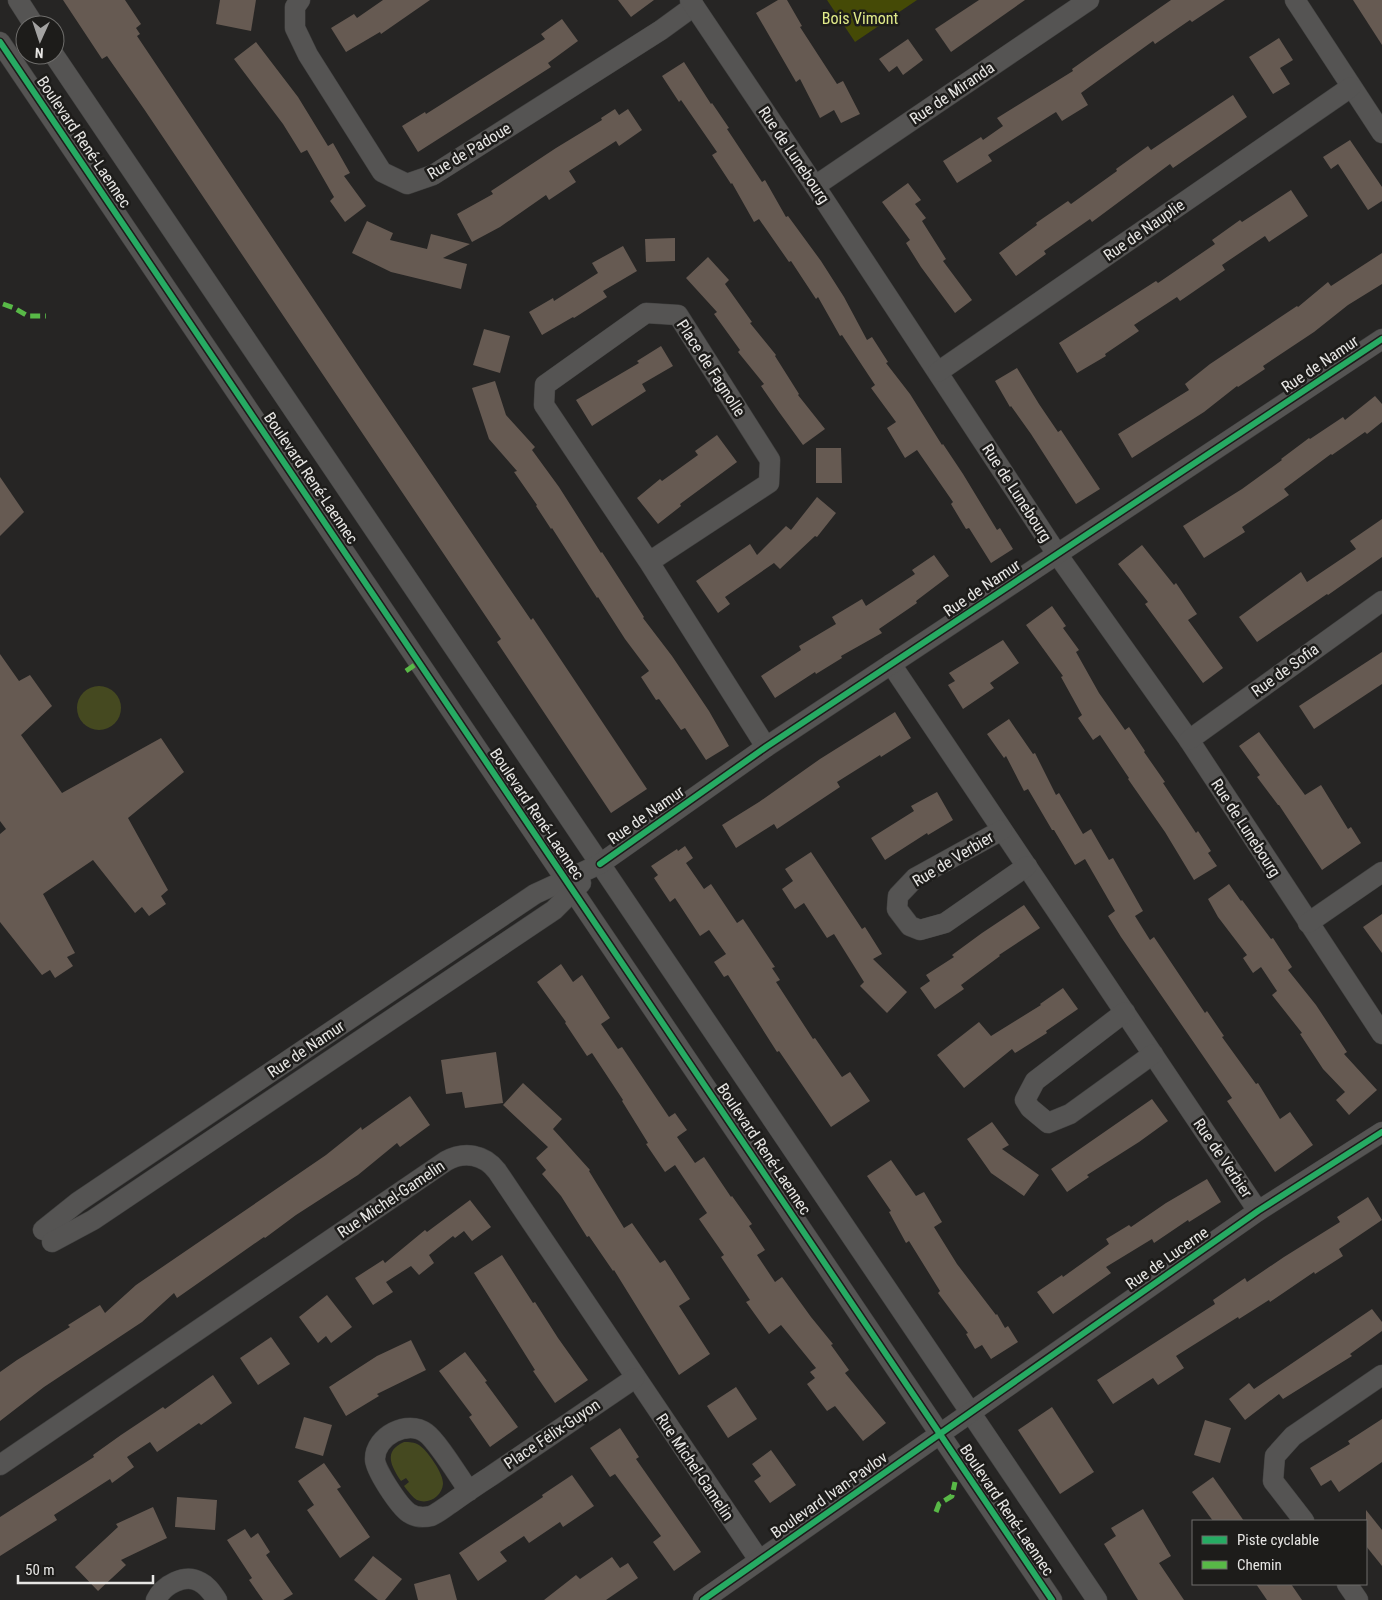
<svg xmlns="http://www.w3.org/2000/svg" width="1382" height="1600" font-family="'Roboto Condensed',sans-serif">
	<rect width="100%" height="100%" fill="#262524"/>
	<g fill="#454920">
		<circle cx="99" cy="708" r="22"/>
		<path d="M404 1442C410 1442 414 1442 419 1445 427 1450 444 1474 443 1484 442 1496 429 1505 417 1500 412 1497 408 1491 404 1486L409 1482 406 1478 401 1481C391 1466 383 1451 404 1442Z"/>
	</g>
	<polygon fill="#454a06" points="827,0 917,0 855,42"/>
	<g fill="#665a52">
		<polygon points="63,0 125,0 141,24 136,28 140,34 137,36 367,379 531,620 533,618 647,789 611,813 497,642 501,639 144,109 107,56 102,59"/>
		<polygon points="220,0 256,0 251,31 216,24"/>
		<polygon points="383,0 430,0 381,34 380,32 346,52 331,28 354,14 357,18"/>
		<polygon points="618,0 654,0 631,17"/>
		<polygon points="778,0 787,0 802,26 800,27 837,84 843,81 860,114 841,123 834,110 820,118 800,79 796,82 756,13"/>
		<polygon points="979,0 1025,0 951,52 935,29"/>
		<polygon points="1171,0 1225,0 1192,22 1190,20 1155,44 1153,41 1081,93 1088,105 1062,121 1056,112 988,155 992,161 957,183 943,161 981,137 983,140 1003,126 997,118 1073,71 1072,69 1096,52"/>
		<polygon points="1353,0 1382,0 1382,45"/>
		<polygon points="562,19 578,41 548,63 551,67 418,152 402,126 425,112 426,114 545,39 541,34"/>
		<polygon points="1279,38 1293,60 1280,68 1290,84 1273,94 1249,57"/>
		<polygon points="908,39 923,60 903,75 897,66 889,72 879,59"/>
		<polygon points="256,42 298,97 328,146 333,143 350,173 344,176 366,206 345,222 330,201 334,197 307,150 301,153 283,124 234,59"/>
		<polygon points="684,62 711,104 712,103 729,128 727,129 762,182 765,180 786,217 788,216 821,261 844,297 867,340 872,337 888,362 886,363 910,394 942,445 943,444 963,474 997,530 1000,528 1013,549 991,563 969,528 966,529 951,504 953,502 917,450 905,458 887,428 896,422 871,388 875,385 842,335 840,336 818,297 816,299 791,261 789,262 759,219 754,222 732,183 731,184 712,155 717,152 681,100 679,102 662,76"/>
		<polygon points="1233,95 1247,117 1173,168 1170,164 1092,222 1090,219 1044,251 1046,254 1016,276 999,253 1037,225 1036,223 1068,201 1071,204 1117,171 1116,169 1148,146 1151,150"/>
		<polygon points="615,109 619,115 628,109 642,130 619,146 616,141 569,171 576,182 549,200 546,195 500,227 472,242 457,214 493,194 491,191 556,148 602,120 601,118"/>
		<polygon points="1350,140 1382,187 1382,201 1368,210 1338,164 1331,169 1323,157"/>
		<polygon points="908,183 921,200 915,204 926,218 922,221 946,259 943,261 972,300 955,313 921,267 906,243 910,240 882,202"/>
		<polygon points="1291,190 1308,216 1269,242 1265,236 1222,265 1225,270 1180,301 1177,297 1134,325 1139,331 1105,354 1106,356 1077,373 1059,343 1156,281 1158,283 1215,244 1212,240 1240,220 1242,222"/>
		<polygon points="367,221 393,233 390,240 427,249 431,234 470,244 443,258 467,264 461,289 391,272 352,253"/>
		<polygon points="675,238 675,261 646,262 645,239"/>
		<polygon points="623,246 637,271 603,291 607,297 574,318 573,317 542,335 529,312 553,298 554,301 598,273 592,263"/>
		<polygon points="1382,253 1382,284 1348,305 1314,332 1263,366 1265,369 1238,387 1237,386 1204,412 1132,458 1118,434 1189,390 1185,384 1210,364 1297,306 1298,307 1328,282 1331,286"/>
		<polygon points="708,257 729,280 725,284 752,322 750,323 776,355 775,356 799,394 798,395 825,429 803,445 779,412 761,386 764,384 738,352 740,350 714,314 717,312 686,278"/>
		<polygon points="484,329 510,336 500,373 473,365"/>
		<polygon points="661,346 673,366 642,384 646,391 592,426 576,400 639,363 637,361"/>
		<polygon points="1017,368 1039,404 1058,432 1061,430 1100,489 1076,504 1031,434 1011,406 1010,407 995,381"/>
		<polygon points="495,381 506,415 535,447 532,450 559,487 601,553 602,552 644,617 643,618 672,656 709,711 729,746 706,760 685,728 681,730 659,699 656,700 641,677 649,671 625,639 598,597 597,598 552,528 551,529 536,506 537,505 514,472 517,471 489,439 472,388"/>
		<polygon points="1375,396 1382,404 1382,422 1367,434 1365,432 1332,455 1331,454 1284,489 1289,495 1242,527 1245,532 1204,558 1183,526 1242,489 1282,460 1281,459 1309,438 1310,439 1343,417 1345,420"/>
		<polygon points="717,435 737,462 680,504 681,506 658,524 637,498 660,479 662,481 698,455 695,451"/>
		<polygon points="816,448 841,448 842,483 816,483"/>
		<polygon points="0,477 24,512 0,536"/>
		<polygon points="817,497 836,513 817,537 815,536 780,569 774,563 725,597 730,604 718,613 696,581 750,544 757,555 786,526 791,530"/>
		<polygon points="1382,519 1382,557 1328,595 1327,594 1257,642 1239,617 1301,572 1307,582 1356,549 1350,541"/>
		<polygon points="1142,545 1174,585 1176,583 1197,614 1188,620 1223,668 1203,683 1145,604 1148,602 1118,564"/>
		<polygon points="934,555 949,576 916,601 917,603 879,629 882,633 841,656 842,658 816,674 815,672 775,698 761,676 801,650 799,646 836,624 832,617 862,599 866,606 915,574 912,570"/>
		<polygon points="1052,606 1066,626 1063,628 1079,650 1076,652 1099,693 1125,730 1129,727 1145,751 1144,752 1165,782 1163,783 1196,833 1198,831 1211,851 1208,853 1217,866 1194,880 1165,832 1128,779 1129,778 1100,735 1093,740 1078,718 1082,715 1061,677 1063,676 1026,625"/>
		<polygon points="1003,640 1019,663 990,683 994,688 963,709 948,685 955,681 949,673"/>
		<polygon points="1382,652 1382,684 1314,729 1299,706"/>
		<polygon points="0,654 19,681 30,675 52,706 21,735 62,793 161,738 184,772 128,818 168,890 161,896 166,904 149,916 142,907 135,913 93,860 43,894 75,953 67,957 73,966 55,978 50,970 42,975 0,922 0,834 6,829 0,821"/>
		<polygon points="895,712 911,738 881,757 880,755 837,782 840,787 777,829 774,824 736,848 722,825 759,802 820,759"/>
		<polygon points="1009,719 1033,754 1035,753 1056,795 1059,793 1083,834 1091,829 1109,860 1113,858 1143,911 1135,916 1150,940 1154,937 1205,1013 1207,1011 1224,1036 1222,1037 1256,1084 1258,1083 1280,1119 1290,1112 1313,1145 1275,1172 1227,1101 1232,1098 1121,937 1108,916 1115,911 1085,859 1075,865 1054,830 1052,830 1028,789 1024,791 1006,756 1004,758 987,734"/>
		<polygon points="1259,732 1305,795 1321,785 1348,829 1351,827 1361,843 1322,870 1279,805 1278,805 1257,777 1260,775 1239,746"/>
		<polygon points="937,792 953,820 928,835 927,833 885,860 871,838 914,811 911,806"/>
		<polygon points="685,846 693,858 686,863 704,889 711,884 737,923 743,919 775,967 772,968 780,980 776,982 813,1039 815,1038 842,1077 850,1072 870,1101 831,1127 779,1051 777,1052 728,975 724,977 714,962 726,954 709,930 700,936 675,898 670,902 654,878 658,875 651,866 677,849 678,851"/>
		<polygon points="811,852 862,929 865,927 882,954 873,959 907,992 887,1013 860,986 864,982 834,934 827,938 804,903 795,909 782,889 793,881 785,869"/>
		<polygon points="1229,884 1241,901 1242,900 1271,939 1273,938 1292,967 1288,970 1316,1005 1347,1052 1344,1054 1377,1090 1349,1115 1336,1100 1345,1092 1323,1069 1300,1034 1302,1033 1272,995 1277,991 1261,967 1253,973 1243,958 1247,955 1218,917 1208,899"/>
		<polygon points="1024,905 1040,928 999,955 1000,956 961,985 964,989 935,1009 920,988 930,981 926,975 954,957 952,955 982,933"/>
		<polygon points="1382,914 1382,953 1363,927"/>
		<polygon points="561,964 573,982 582,975 610,1018 601,1024 618,1049 622,1047 669,1117 675,1113 687,1130 677,1137 695,1163 704,1157 731,1197 732,1196 752,1224 749,1226 765,1250 757,1255 775,1282 782,1277 811,1317 833,1344 831,1345 849,1370 845,1373 886,1423 863,1441 835,1406 827,1411 807,1384 815,1378 810,1372 816,1368 781,1325 769,1334 746,1302 750,1300 721,1257 724,1255 699,1219 707,1213 675,1165 665,1172 646,1144 648,1143 622,1101 623,1100 592,1053 587,1056 565,1023 566,1022 537,982"/>
		<polygon points="1063,988 1078,1009 1046,1031 1047,1033 1015,1053 1012,1049 964,1088 937,1055 979,1022 991,1036 1041,1005 1040,1004"/>
		<polygon points="496,1052 503,1103 465,1108 462,1092 446,1094 441,1060"/>
		<polygon points="523,1083 562,1119 553,1129 590,1170 589,1171 624,1228 632,1223 660,1263 665,1260 690,1299 679,1306 710,1354 679,1375 614,1270 613,1271 589,1236 587,1237 561,1196 542,1174 546,1170 536,1158 548,1147 503,1105"/>
		<polygon points="410,1096 430,1125 400,1147 397,1143 358,1175 296,1215 265,1238 264,1237 177,1298 174,1293 142,1322 44,1387 0,1421 0,1372 17,1360 70,1327 68,1325 100,1305 105,1313 136,1285 326,1155 361,1127 362,1130"/>
		<polygon points="1152,1099 1168,1121 1139,1142 1087,1175 1089,1177 1067,1192 1051,1169"/>
		<polygon points="992,1122 1009,1145 1002,1149 1039,1175 1024,1196 991,1173 967,1139"/>
		<polygon points="891,1160 916,1196 924,1192 942,1222 934,1227 957,1264 996,1315 997,1314 1005,1328 1008,1326 1018,1342 991,1359 982,1345 975,1349 966,1334 968,1333 938,1293 940,1291 909,1241 906,1243 889,1212 891,1211 867,1176"/>
		<polygon points="1207,1179 1221,1202 1189,1222 1188,1220 1154,1243 1152,1239 1106,1267 1111,1273 1053,1314 1037,1292 1062,1275 1063,1277 1109,1244 1106,1239 1129,1225 1131,1227 1166,1203"/>
		<polygon points="1368,1197 1382,1220 1339,1249 1343,1256 1315,1274 1314,1272 1270,1302 1269,1300 1239,1319 1238,1317 1176,1356 1184,1368 1158,1385 1153,1378 1113,1404 1097,1380 1215,1304 1213,1300 1245,1278 1247,1282 1284,1257 1340,1222 1337,1217"/>
		<polygon points="470,1200 491,1227 472,1241 464,1231 455,1238 453,1236 429,1255 434,1263 419,1275 411,1266 386,1282 393,1292 373,1305 355,1278 383,1260 385,1263 425,1230 427,1232"/>
		<polygon points="502,1255 533,1303 535,1302 558,1338 588,1380 555,1403 533,1371 535,1370 474,1273"/>
		<polygon points="327,1295 352,1327 331,1343 326,1336 318,1343 299,1317"/>
		<polygon points="1372,1309 1382,1322 1382,1331 1350,1354 1352,1356 1283,1399 1279,1394 1245,1420 1229,1399 1249,1383 1254,1389"/>
		<polygon points="271,1337 290,1364 258,1385 240,1358"/>
		<polygon points="411,1340 426,1370 377,1394 379,1396 346,1416 329,1387 377,1356"/>
		<polygon points="465,1352 487,1381 485,1382 518,1427 490,1447 469,1417 472,1415 439,1371"/>
		<polygon points="213,1375 232,1403 201,1425 199,1423 157,1452 150,1442 127,1457 134,1467 112,1483 110,1479 54,1515 57,1520 0,1556 0,1517 94,1457 93,1455 121,1435 163,1407 165,1409"/>
		<polygon points="736,1387 757,1419 728,1438 707,1406"/>
		<polygon points="1052,1407 1094,1472 1060,1494 1018,1430"/>
		<polygon points="304,1417 332,1425 323,1456 295,1448"/>
		<polygon points="1382,1419 1382,1462 1339,1492 1331,1480 1321,1486 1310,1468 1350,1444 1348,1441"/>
		<polygon points="1205,1420 1231,1428 1220,1463 1194,1455"/>
		<polygon points="620,1428 639,1457 636,1459 701,1552 674,1571 653,1542 661,1536 615,1474 610,1477 590,1448"/>
		<polygon points="771,1450 796,1485 770,1503 754,1481 761,1476 752,1464"/>
		<polygon points="324,1463 341,1487 337,1489 370,1537 340,1558 307,1510 314,1505 298,1481"/>
		<polygon points="572,1475 594,1506 563,1527 560,1522 529,1543 524,1536 500,1552 507,1561 478,1581 459,1553 543,1497 542,1495"/>
		<polygon points="1213,1477 1244,1521 1213,1521 1192,1492"/>
		<polygon points="177,1497 217,1500 215,1530 175,1527"/>
		<polygon points="153,1507 167,1538 121,1560 126,1565 98,1591 75,1567 118,1527 116,1524"/>
		<polygon points="1143,1509 1171,1556 1159,1563 1184,1600 1138,1600 1104,1544 1116,1536 1111,1528"/>
		<polygon points="1366,1510 1382,1530 1382,1566 1366,1546"/>
		<polygon points="245,1529 251,1538 258,1533 270,1552 266,1555 293,1594 283,1600 263,1600 249,1580 252,1578 227,1540"/>
		<polygon points="373,1556 402,1579 385,1600 378,1600 354,1580"/>
		<polygon points="612,1557 620,1568 628,1563 638,1578 606,1600 544,1600 576,1575 580,1579"/>
		<polygon points="450,1574 457,1600 418,1600 414,1584"/>
		<polygon points="1256,1584 1291,1584 1302,1600 1267,1600"/>
	</g>
	<g fill="none" stroke-linecap="round" stroke-linejoin="round">
		<defs>
			<g id="minor">
				<polyline points="18,0 34,25"/>
				<polyline points="300,0 295,7 295,28 308,55 382,172 407,184 433,175 661,30 694,6"/>
				<polyline points="690,0 815,186 1057,554 1189,740 1382,1034"/>
				<polyline points="1295,0 1382,133"/>
				<polyline points="0,42 1052,1600"/>
				<polyline points="54,55 1097,1600"/>
				<polyline points="815,186 1089,0"/>
				<polyline points="938,372 1351,87"/>
				<polyline points="649,562 769,483 770,460 678,315 646,313 545,385 544,405 649,562 766,747"/>
				<polyline points="891,664 1258,1211"/>
				<polyline points="1189,740 1382,601"/>
				<polyline points="1002,830 915,878 898,896 897,909 910,926 920,930 945,923 1027,866"/>
				<polyline points="1308,923 1382,872"/>
				<polyline points="1125,1012 1035,1081 1025,1100 1030,1108 1048,1123 1070,1114 1153,1054"/>
				<polyline points="43,1230 78,1202 535,894 600,864 766,747 1382,339"/>
				<polyline points="52,1242 93,1220 554,910 581,883"/>
				<path d="M0 1465 446 1161C464 1151 484 1154 497 1171L759 1560"/>
				<path d="M469 1491C459 1477 438 1442 426 1433 408 1419 375 1436 375 1459 375 1470 399 1506 409 1513 415 1517 423 1518 431 1516 438 1513 444 1508 450 1504 464 1494 477 1485 491 1476 539 1443 587 1411 635 1378"/>
				<polyline points="1304,1521 1273,1481 1275,1456 1293,1436 1382,1375"/>
				<polyline points="1347,1584 1358,1600"/>
				<path d="M156 1600C163 1585 185 1573 200 1582 208 1586 212 1593 217 1600"/>
				<polyline points="703,1600 1258,1211 1382,1132"/>
			</g>
		</defs>
		<use href="#minor" stroke="#424241" stroke-width="21"/>
		<use href="#minor" stroke="#555453" stroke-width="20"/>
		<g stroke="#58b947" stroke-width="5" stroke-dasharray="10 5" stroke-linecap="butt">
			<polyline points="3,304 14,308 28,316 46,316"/>
			<polyline points="406,671 419,662"/>
			<polyline points="936,1512 939,1504 952,1496 955,1482"/>
		</g>
		<defs>
			<g id="cycleway">
				<polyline points="0,42 1052,1600"/>
				<polyline points="600,864 766,747 1382,339"/>
				<polyline points="703,1600 1258,1211 1382,1132"/>
			</g>
		</defs>
		<use href="#cycleway" stroke="#1d1c1a" stroke-width="9"/>
		<use href="#cycleway" stroke="#26ab63" stroke-width="6"/>
	</g>
	<g text-anchor="middle" dominant-baseline="central" stroke-width="5" stroke-linejoin="round" paint-order="stroke">
		<g font-size="16" fill="#e0ea89" stroke="#1d1c1a">
			<text x="860" y="18">Bois Vimont</text>
		</g>
		<g font-size="16" fill="#e7e6e4" stroke="#1d1c1a">
			<text transform="translate(952 93) rotate(-34)">Rue de Miranda</text>
			<text transform="translate(84 142) rotate(56)">Boulevard René-Laennec</text>
			<text transform="translate(469 151) rotate(-31)">Rue de Padoue</text>
			<text transform="translate(794 155) rotate(56)">Rue de Lunebourg</text>
			<text transform="translate(1144 230) rotate(-35)">Rue de Nauplie</text>
			<text transform="translate(1320 364) rotate(-34)">Rue de Namur</text>
			<text transform="translate(711 368) rotate(57)">Place de Fagnolle</text>
			<text transform="translate(311 478) rotate(56)">Boulevard René-Laennec</text>
			<text transform="translate(1017 493) rotate(57)">Rue de Lunebourg</text>
			<text transform="translate(982 588) rotate(-34)">Rue de Namur</text>
			<text transform="translate(1285 670) rotate(-36)">Rue de Sofia</text>
			<text transform="translate(537 814) rotate(56)">Boulevard René-Laennec</text>
			<text transform="translate(646 815) rotate(-35)">Rue de Namur</text>
			<text transform="translate(1246 828) rotate(57)">Rue de Lunebourg</text>
			<text transform="translate(953 859) rotate(-31)">Rue de Verbier</text>
			<text transform="translate(306 1049) rotate(-34)">Rue de Namur</text>
			<text transform="translate(764 1149) rotate(56)">Boulevard René-Laennec</text>
			<text transform="translate(1223 1158) rotate(56)">Rue de Verbier</text>
			<text transform="translate(391 1199) rotate(-34)">Rue Michel-Gamelin</text>
			<text transform="translate(1167 1258) rotate(-35)">Rue de Lucerne</text>
			<text transform="translate(552 1434) rotate(-34)">Place Félix-Guyon</text>
			<text transform="translate(695 1467) rotate(56)">Rue Michel-Gamelin</text>
			<text transform="translate(829 1495) rotate(-35)">Boulevard Ivan-Pavlov</text>
			<text transform="translate(1007 1510) rotate(56)">Boulevard René-Laennec</text>
		</g>
	</g>
	<rect x="1192" y="1520" width="175" height="65" fill="#1d1c1a" stroke="#6e6d6b"/>
	<rect x="1202" y="1536" width="25" height="8" fill="#26ab63" stroke="#6e6d6b"/>
	<text x="1237" y="1545" font-size="15" fill="#e7e6e4">Piste cyclable</text>
	<rect x="1202" y="1561" width="25" height="8" fill="#58b947" stroke="#6e6d6b"/>
	<text x="1237" y="1570" font-size="15" fill="#e7e6e4">Chemin</text>
	<g transform="translate(40 40) rotate(183)"><circle r="24" fill="#1d1c1a" stroke="#6e6d6b"/>
	<path d="M0-4L9 19L0 12L-9 19Z" fill="#a3a2a1"/>
	<text y="-8" font-size="14" font-weight="bold" text-anchor="middle" fill="#e7e6e4">N</text>
	</g>
	<path d="M18 1575v8h135v-8" fill="none" stroke="#e7e6e4" stroke-width="2.5"/>
	<text x="25" y="1575" font-size="15" fill="#e7e6e4" stroke="#1d1c1a" stroke-width="4" paint-order="stroke">50 m</text>
</svg>
